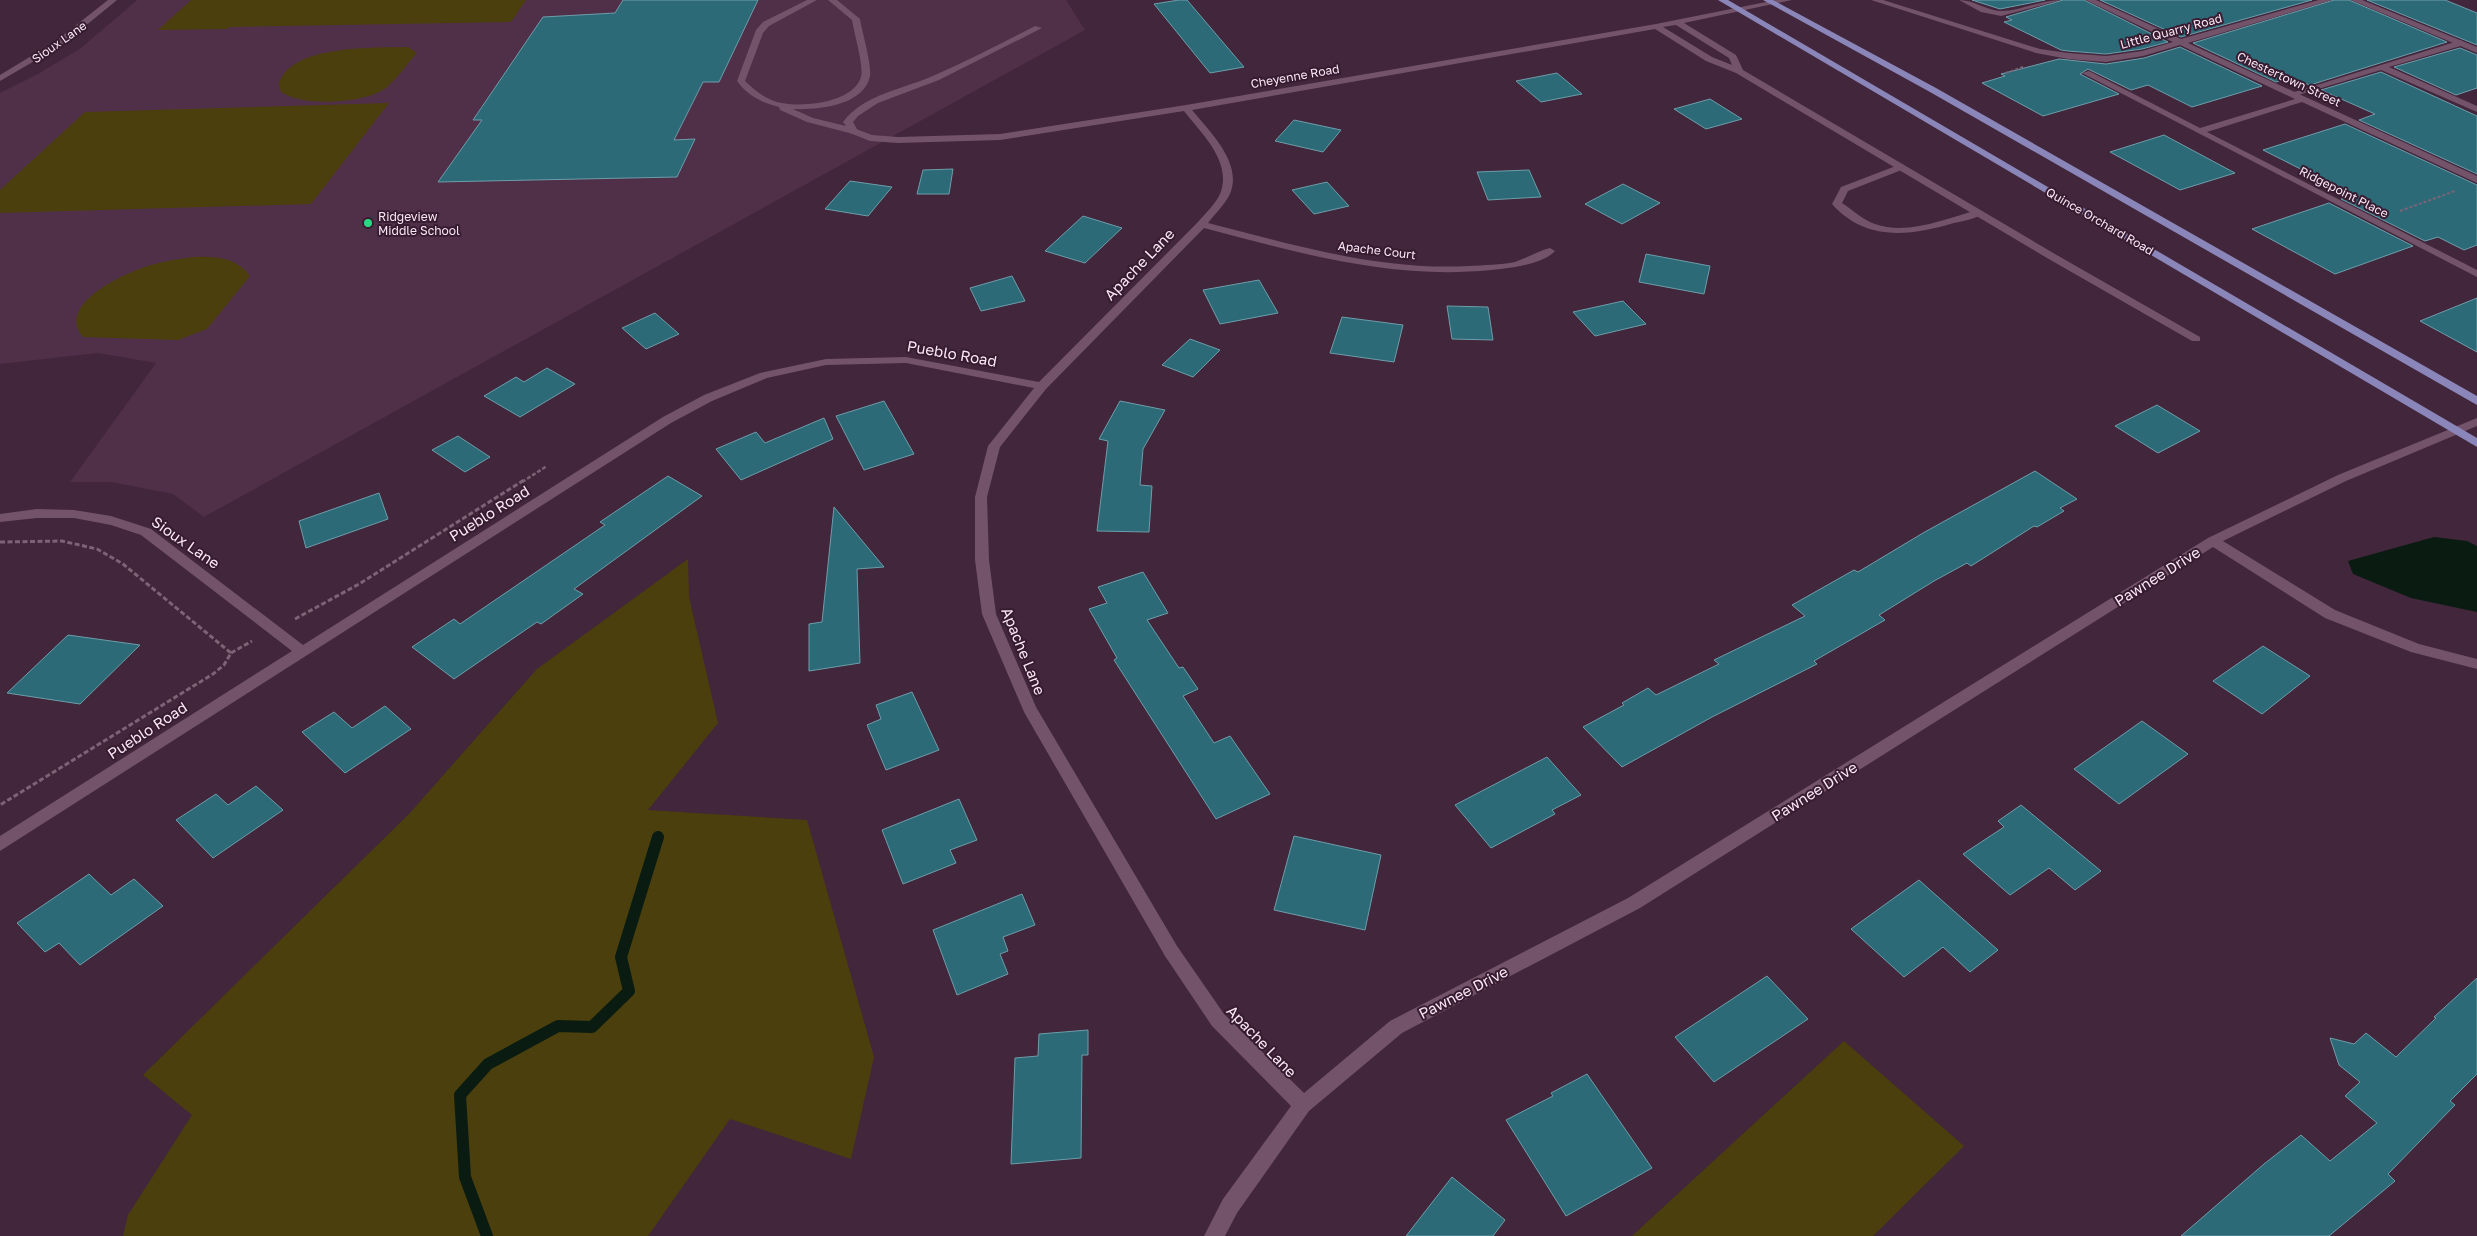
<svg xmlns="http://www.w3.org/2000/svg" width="2477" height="1236" font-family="'Golos Text',sans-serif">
	<rect width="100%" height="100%" fill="#42263b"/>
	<polygon fill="#502f48" points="137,0 1066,0 1085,30 204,517 173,494 111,482 70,482 156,363 98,353 0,364 0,93 38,74 81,48"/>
	<g fill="#4b3f0d">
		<polygon points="191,0 526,0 511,22 230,27 227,29 158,30"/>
		<path d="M408 47 417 53C407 64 397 79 386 88 364 104 303 107 281 92L279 84C290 44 376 48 408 47Z"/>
		<polygon points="389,103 311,204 0,213 0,190 85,112"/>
		<path d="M193 257C215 256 236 257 250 276L207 329 178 340 83 337C54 304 127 272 151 265 165 261 179 259 193 257Z"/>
		<polygon points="688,559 689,597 718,723 648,810 807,820 874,1057 851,1159 730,1119 648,1236 123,1236 128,1215 192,1115 143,1075 409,814 537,669"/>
		<polygon points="1844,1041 1964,1146 1873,1236 1632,1236"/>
	</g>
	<polygon fill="#0a1c11" points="2434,537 2467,541 2477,546 2477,612 2411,598 2353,574 2348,561"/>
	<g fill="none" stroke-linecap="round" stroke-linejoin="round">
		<polyline stroke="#0a1c11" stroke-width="12" points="487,1236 465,1177 460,1095 488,1064 558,1026 592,1027 629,991 621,957 658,837"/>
	</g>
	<g fill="#2d6a78" stroke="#6d9da9">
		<polygon points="623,0 758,0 719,82 703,82 674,140 695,139 677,177 438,182 482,120 473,120 543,17 615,13"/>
		<polygon points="1179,0 1187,0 1244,67 1210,73 1154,4"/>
		<polygon points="1972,0 2045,0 2000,9"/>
		<polygon points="2063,0 2084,0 2168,42 2142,49 2106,54 2068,51 2061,50 2004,22 2012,20 2006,17"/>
		<polygon points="2100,0 2312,0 2181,37"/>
		<polygon points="2334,0 2349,0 2447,42 2310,85 2289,78 2276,82 2193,43"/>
		<polygon points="2367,0 2445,0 2477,13 2477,45"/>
		<polygon points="2180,47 2262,86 2192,107 2148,85 2131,90 2088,69 2080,74 2119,94 2043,116 1982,83 2005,76 2001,74 2059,59 2106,64 2144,58"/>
		<polygon points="2460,48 2477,55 2477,88 2456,95 2394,67"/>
		<polygon points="2381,72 2477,116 2477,174 2359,120 2375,114 2321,90"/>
		<polygon points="1557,73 1582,94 1541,102 1516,81"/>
		<polygon points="1710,99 1742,119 1706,129 1674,109"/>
		<polygon points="1294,120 1341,130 1323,152 1275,141"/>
		<polygon points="2345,124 2477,185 2477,245 2464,250 2438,237 2425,241 2341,199 2352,195 2263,150"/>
		<polygon points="2164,135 2235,173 2180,190 2110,152"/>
		<polygon points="953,169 949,194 917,194 923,170"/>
		<polygon points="1529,170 1541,197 1488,200 1477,172"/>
		<polygon points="850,181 892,187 868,216 825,209"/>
		<polygon points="1327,182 1349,206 1314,214 1292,190"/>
		<polygon points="1623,184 1660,203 1622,224 1585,204"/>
		<polygon points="2329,203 2413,246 2335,274 2252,229"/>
		<polygon points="1083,216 1122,228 1085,263 1045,251"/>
		<polygon points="1646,254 1710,266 1704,294 1639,282"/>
		<polygon points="1012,276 1025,301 981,311 970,288"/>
		<polygon points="1259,280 1278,313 1220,324 1203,290"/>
		<polygon points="2477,298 2477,352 2420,321"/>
		<polygon points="1623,301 1646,324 1595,336 1573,312"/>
		<polygon points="1447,306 1488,307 1493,340 1452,339"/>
		<polygon points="655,313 679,334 646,349 622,328"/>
		<polygon points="1342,317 1403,325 1394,362 1330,353"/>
		<polygon points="1190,339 1220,350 1193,377 1162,365"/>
		<polygon points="547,368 575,384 520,417 484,396 516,377 524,382"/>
		<polygon points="884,401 914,454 864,470 836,416"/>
		<polygon points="1120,401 1165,410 1143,449 1140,485 1152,486 1149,532 1097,531 1108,441 1099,439"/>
		<polygon points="2157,405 2200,431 2158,453 2115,426"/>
		<polygon points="824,418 833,439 741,480 716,449 756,432 765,443"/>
		<polygon points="458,436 490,457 465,472 432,450"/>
		<polygon points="2035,471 2077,499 2060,508 2064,511 2037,527 2034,526 1971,566 1967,563 1934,581 1879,615 1885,620 1814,661 1817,664 1712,717 1622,767 1583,727 1624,705 1622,703 1648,688 1656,695 1719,664 1714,660 1805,616 1792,605 1854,570 1858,572 1923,533"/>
		<polygon points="668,476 702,496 574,589 583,594 541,624 537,622 454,679 412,647 454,619 460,624 605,525 600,522"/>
		<polygon points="379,493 388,519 306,548 299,521"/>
		<polygon points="834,507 884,567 857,569 860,663 809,671 809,624 822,622"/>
		<polygon points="1143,572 1168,613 1147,620 1179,668 1183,667 1198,689 1183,696 1214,743 1230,736 1270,794 1216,819 1114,660 1117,658 1089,609 1107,603 1098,587"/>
		<polygon points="68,635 140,645 80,704 7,693"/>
		<polygon points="2263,646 2310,676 2262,714 2213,681"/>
		<polygon points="912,692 939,750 886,770 867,725 881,719 876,705"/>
		<polygon points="385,706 411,729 345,773 302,732 334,712 352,728"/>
		<polygon points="2142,721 2188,754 2119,804 2074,769"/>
		<polygon points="1547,757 1581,795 1552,810 1555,814 1491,848 1455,805"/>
		<polygon points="256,786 283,810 213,858 176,820 216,794 228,805"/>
		<polygon points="959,799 977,840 950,850 956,863 903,884 882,830"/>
		<polygon points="2021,805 2101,871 2075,890 2049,868 2010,895 1963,854 2004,827 1998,821"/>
		<polygon points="1294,836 1381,855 1365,930 1274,910"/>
		<polygon points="89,874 111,895 134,879 163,906 80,965 59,943 45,952 17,923"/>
		<polygon points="1919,880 1929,889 1998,950 1970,972 1943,947 1904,977 1851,929"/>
		<polygon points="1022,894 1035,925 1003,937 1008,951 1000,954 1008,974 957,995 933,930"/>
		<polygon points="1767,976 1808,1019 1714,1082 1675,1037"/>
		<polygon points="2477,978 2477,1074 2450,1101 2455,1105 2388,1174 2395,1181 2329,1236 2181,1236 2264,1164 2301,1135 2330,1161 2377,1123 2345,1096 2360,1082 2339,1065 2330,1038 2354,1044 2366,1033 2396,1057 2436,1018 2434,1017"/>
		<polygon points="1088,1030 1088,1055 1082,1055 1081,1158 1011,1164 1015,1058 1038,1056 1039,1034"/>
		<polygon points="1587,1074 1652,1168 1566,1216 1506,1120 1553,1096 1551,1093"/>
		<polygon points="1452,1177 1505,1220 1493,1236 1406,1236"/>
	</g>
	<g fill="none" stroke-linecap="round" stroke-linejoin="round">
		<g stroke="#7c6375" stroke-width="2" stroke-dasharray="3 2" stroke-linecap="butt">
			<polyline points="2006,73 2023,67"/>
			<polyline points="2400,211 2455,191"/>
		</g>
		<polyline stroke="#7c6375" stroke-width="2.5" stroke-dasharray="4 2" stroke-linecap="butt" points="522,482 547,466"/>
		<g stroke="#7c6375" stroke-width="3" stroke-dasharray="5 2.5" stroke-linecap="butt">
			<polyline points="0,542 62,541 97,549 123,564 231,653 224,665 213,674 0,805"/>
			<polyline points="295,619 359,584 524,480"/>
			<polyline points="231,653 252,641"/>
		</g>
		<g fill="#72536a" fill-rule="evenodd">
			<path d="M807 0H817L769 26 763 33 745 81C753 89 763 97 774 101 796 109 853 104 861 77 864 66 854 33 852 20L828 0H837L860 19C862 31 872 66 870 76 864 106 817 110 793 109L813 118 846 126 843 122C864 94 904 89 935 75 969 60 1002 43 1035 26L1042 28 939 80 878 103 858 116 853 122 858 131 853 134 807 122 780 110 779 107C762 103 747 95 737 81L756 30 763 22Z"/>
			<path d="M1959 0C1974 0 1985 10 2000 11 2016 12 2041 0 2061 0L2001 16 1981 12Z"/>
			<polygon points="2461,40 2465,43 2464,45 2389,67 2477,106 2477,112 2381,70 2295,96 2288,94"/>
			<path d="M1901 164 1904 165V169L1848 191 1842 203C1853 210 1863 220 1875 224 1908 236 1946 218 1978 210L1983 213C1977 219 1963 221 1954 223 1910 236 1866 242 1832 204L1841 187Z"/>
		</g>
		<g fill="#72536a" fill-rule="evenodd">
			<polygon points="108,0 117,0 62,45 0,81 0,75 56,41"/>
			<path d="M1776 0H1792L1684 23 1736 55 1743 70 2055 254 2200 337V341H2192L2047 258 1736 73 1706 61 1655 29 1192 110C1210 132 1243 163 1230 194 1225 204 1215 214 1208 223 1294 245 1380 271 1469 266 1484 265 1501 265 1515 262 1527 258 1538 251 1550 248L1555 251C1542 265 1509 268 1491 270 1392 280 1298 253 1204 228L1046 389 1000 447 987 497 989 560 996 614 1036 707 1177 946 1224 1014 1304 1093 1390 1021 1628 898 2208 538 2338 475 2477 418V426L2346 481 2223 541 2335 610 2419 644 2477 659V669L2411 652 2325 618 2213 547 1640 908 1402 1033 1309 1111 1237 1213 1225 1236H1204L1223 1199 1291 1106 1212 1026 1165 956 1024 712 982 614 975 560V497L988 446 1034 388 906 363 826 365 767 378 712 401 671 423 0 851V836L292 651 141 535 111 525 74 518H37L0 522V514L37 509 74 510 111 516 151 529 303 645 663 417 704 395 760 373 826 359 906 357 1039 382 1198 222C1205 214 1216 203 1220 194 1233 162 1201 133 1184 111L1000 140 898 143 870 141 850 133V129H856L872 135 898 137 1000 134 1186 105 1656 24ZM1676 25 1729 58 1732 65 1712 57 1663 27Z"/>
			<polygon points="1871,0 1883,0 2040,49 2068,53 2106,56 2142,51 2173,42 2086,0 2096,0 2181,39 2319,0 2332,0 2188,43 2477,176 2477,183 2302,102 2207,132 2477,270 2477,277 2082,73 2089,71 2200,128 2295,99 2180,45 2143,56 2106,62 2068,59 2036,53"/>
			<polygon points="2351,0 2362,0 2477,47 2477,53"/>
		</g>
		<g fill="#8b86b9" fill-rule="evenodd">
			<polygon points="1718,0 1728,0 2477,438 2477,447"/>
			<polygon points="1763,0 1773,0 1936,88 2477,396 2477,405 1930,92"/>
		</g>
	</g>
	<circle fill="#29d885" stroke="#371c31" stroke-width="2" cx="368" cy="223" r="5"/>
	<g text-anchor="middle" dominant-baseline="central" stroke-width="4" stroke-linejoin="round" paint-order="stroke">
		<g font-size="12" fill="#fae7f4" stroke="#371c31">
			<text transform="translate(2171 31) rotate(-15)">Little Quarry Road</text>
			<text transform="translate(59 42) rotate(-35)">Sioux Lane</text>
			<text transform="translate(1295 76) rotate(-10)">Cheyenne Road</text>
			<text transform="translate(2289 79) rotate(25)">Chestertown Street</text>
			<text transform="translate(2344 192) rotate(27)">Ridgepoint Place</text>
			<text transform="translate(2100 221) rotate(30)">Quince Orchard Road</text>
			<text transform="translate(1377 250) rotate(7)">Apache Court</text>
		</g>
		<g font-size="12" fill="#fae7f4" stroke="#371c31" text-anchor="start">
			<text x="378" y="216">Ridgeview<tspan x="378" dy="14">Middle School</tspan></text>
		</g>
		<g font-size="15" fill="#fae7f4" stroke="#371c31">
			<text transform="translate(1139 264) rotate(-46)">Apache Lane</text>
			<text transform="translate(952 353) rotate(10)">Pueblo Road</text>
			<text transform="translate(489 513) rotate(-32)">Pueblo Road</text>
			<text transform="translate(186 542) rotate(35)">Sioux Lane</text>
			<text transform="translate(2157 576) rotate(-32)">Pawnee Drive</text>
			<text transform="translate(1024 651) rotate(68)">Apache Lane</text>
			<text transform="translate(147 730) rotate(-33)">Pueblo Road</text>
			<text transform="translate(1814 791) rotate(-32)">Pawnee Drive</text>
			<text transform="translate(1463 992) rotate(-27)">Pawnee Drive</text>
			<text transform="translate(1262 1041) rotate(46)">Apache Lane</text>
		</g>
	</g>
</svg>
